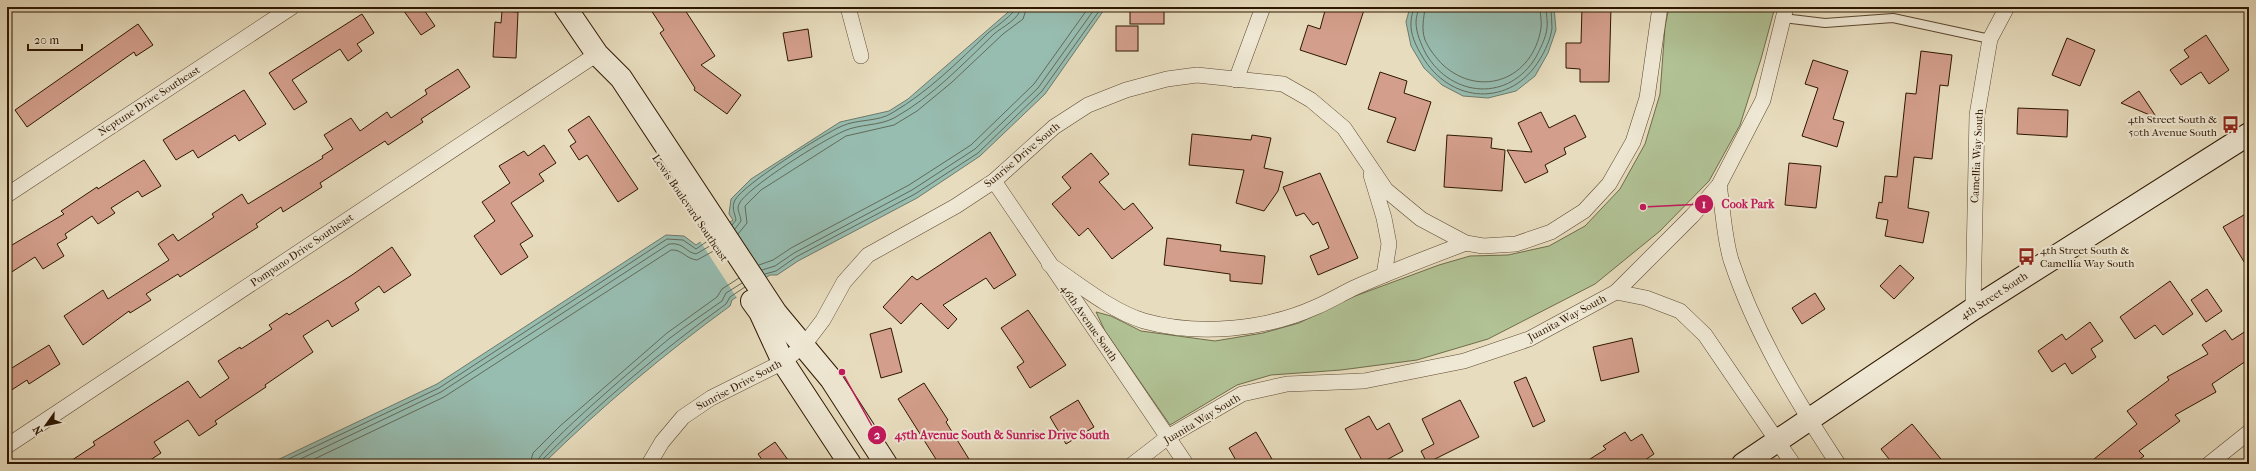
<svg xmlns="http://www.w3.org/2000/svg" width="2256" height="471" font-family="'IM FELL French Canon',serif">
	<rect width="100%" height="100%" fill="#e7dcbd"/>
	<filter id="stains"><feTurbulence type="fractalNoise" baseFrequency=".005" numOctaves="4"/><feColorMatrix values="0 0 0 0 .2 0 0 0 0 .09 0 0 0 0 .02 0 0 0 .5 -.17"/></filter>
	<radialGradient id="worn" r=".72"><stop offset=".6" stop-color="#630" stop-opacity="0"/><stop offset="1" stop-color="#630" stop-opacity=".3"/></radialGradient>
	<polygon fill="#b1c295" stroke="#706c4b" points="1669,7 1775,7 1761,59 1740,125 1709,181 1660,231 1595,284 1488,339 1417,360 1341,370 1271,375 1237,385 1170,425 1105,331 1096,312 1111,316 1141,331 1215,341 1263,333 1299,323 1347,299 1439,265 1470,256 1508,255 1549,246 1585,226 1620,189 1645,144 1660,94 1665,27"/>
	<g fill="#97bcb0" stroke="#6d7a6a">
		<path d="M1014 7H1106L1045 94 980 156 917 198 798 261 777 275H770L732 300 730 306C664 354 601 407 543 464H269L437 384 666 235 684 236 696 245 733 220 729 214 731 199 751 179 840 122 889 111 908 99Z"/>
		<polygon points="1410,7 1554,7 1556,30 1548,53 1535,76 1516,91 1488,98 1463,96 1442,85 1424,68 1411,46 1406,22"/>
	</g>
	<polygon fill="#e7dcbd" points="728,223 766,280 737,298 700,241"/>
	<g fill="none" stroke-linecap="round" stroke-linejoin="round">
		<g stroke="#626a58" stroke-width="1">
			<path d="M1414 7C1413 12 1411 17 1411 22 1410 34 1416 46 1422 56 1450 104 1511 108 1540 59 1545 51 1551 38 1552 28 1552 21 1551 14 1551 7"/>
			<path d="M1419 7C1418 12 1416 17 1416 22 1416 33 1421 44 1426 54 1452 98 1509 102 1536 57 1540 49 1546 38 1547 28 1548 22 1546 14 1546 7"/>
			<path d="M1425 7C1424 19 1421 28 1425 40 1429 49 1436 58 1443 65 1481 99 1533 79 1541 28 1542 22 1540 14 1540 7"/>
			<path d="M732 225 736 220C735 213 731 208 735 200 744 184 823 134 842 126 857 119 878 122 892 113 928 92 958 62 988 33 994 28 1015 14 1016 7"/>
			<path d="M735 229 741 221C741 215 736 210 739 204 747 187 825 139 844 131 859 124 879 126 894 118 932 97 963 64 994 34 1002 27 1020 19 1021 7"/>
			<polyline points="738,234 747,223 745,206 761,190 846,136 894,125 917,111 951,83 1003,34 1023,19 1027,7"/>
			<polyline points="759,265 773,260 791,248 909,185 971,145 1034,84 1089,7"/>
			<polyline points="762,270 775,266 794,253 912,190 975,149 1038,88 1096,7"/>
			<polyline points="765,274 776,271 796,257 915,194 978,153 1042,91 1102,7"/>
			<polyline points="278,464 439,388 667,239 683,240 696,249 712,238"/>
			<path d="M290 464 441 392 669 244C684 242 685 252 696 254L715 243"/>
			<path d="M304 464 444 397 671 250C682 249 686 259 697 260L719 248"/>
			<polyline points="530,464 533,453 560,426 667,333 717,297 722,289 739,278"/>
			<path d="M536 464C536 450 652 353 670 338 687 325 705 313 722 301L726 293 742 283"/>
			<path d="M541 464 542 460C599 403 661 351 726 304L730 297 745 287"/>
		</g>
	</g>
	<g fill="#d39e8b" stroke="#2e1701">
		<polygon points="401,7 422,7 435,26 421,35"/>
		<polygon points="649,7 683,7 715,56 701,65 741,95 727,114 694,90 695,88 660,33 664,30"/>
		<rect x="1130" y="7" width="34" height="17"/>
		<polygon points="1326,7 1365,7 1346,65 1300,50 1308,25 1320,29"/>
		<polygon points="1582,7 1611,7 1609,82 1580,82 1580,69 1566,68 1566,43 1581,43"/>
		<polygon points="502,11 518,12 516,58 493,57 495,22 501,23"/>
		<polygon points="362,14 374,33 357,44 362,51 348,61 340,49 292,80 307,102 294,110 269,73"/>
		<polygon points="138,24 153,45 136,56 134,52 27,127 15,110"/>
		<rect x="1116" y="26" width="22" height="25"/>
		<polygon points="808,29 812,57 788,61 783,33"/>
		<polygon points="2206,35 2229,70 2209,84 2201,72 2181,85 2170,70 2189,57 2184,50"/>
		<polygon points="2067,38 2095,50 2080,86 2052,75"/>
		<polygon points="1921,51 1952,55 1948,86 1940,85 1932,159 1914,157 1908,208 1929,212 1923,243 1885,236 1888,220 1876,218 1879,202 1882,203 1885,176 1897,177 1906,93 1916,94"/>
		<polygon points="1813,60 1848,71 1833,119 1844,122 1837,147 1802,136 1818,88 1805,84"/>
		<polygon points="458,69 470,87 421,119 423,122 388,145 385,141 320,183 322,187 283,212 281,207 256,224 258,227 180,277 178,274 146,294 151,300 130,313 129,311 83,345 64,316 103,290 108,299 169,260 158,244 173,234 178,241 214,217 212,214 242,194 248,204 323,158 322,156 333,149 324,135 351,118 360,131 387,112 391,118 427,94 425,90"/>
		<polygon points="1380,72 1407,81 1404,93 1431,102 1415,151 1387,142 1396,118 1368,109"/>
		<polygon points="244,90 266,124 239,141 235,135 198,158 193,150 176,160 163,140"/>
		<polygon points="2139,91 2157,118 2121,103"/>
		<polygon points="2018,108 2068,110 2067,137 2017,134"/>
		<polygon points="1541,112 1549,128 1575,115 1586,137 1564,148 1566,154 1545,165 1548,172 1525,183 1507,150 1532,152 1518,123"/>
		<polygon points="589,116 638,189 618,202 587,155 579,160 570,146 576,142 568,130"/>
		<polygon points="1192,134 1251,140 1252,135 1271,138 1264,168 1283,172 1278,191 1264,211 1236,203 1244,170 1189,165"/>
		<polygon points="1447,135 1492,138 1491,148 1505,150 1502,191 1444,187"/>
		<polygon points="544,145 556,163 539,174 544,181 511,203 533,236 520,244 528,257 501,275 474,236 495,221 482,202 510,183 499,166 524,151 528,156"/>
		<polygon points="1091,153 1109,174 1099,182 1124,210 1133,203 1153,228 1112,259 1088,228 1079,236 1052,204 1071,188 1062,177"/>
		<polygon points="144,160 161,186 142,197 138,191 111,208 115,213 98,224 92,216 65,234 67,238 57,244 64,256 43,269 35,257 7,275 7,248 64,214 61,211 97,187 98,189"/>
		<polygon points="1789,163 1821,166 1816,208 1785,205"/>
		<polygon points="1320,173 1358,258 1318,275 1310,256 1329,248 1318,222 1313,225 1304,213 1296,216 1283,187"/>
		<polygon points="2249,212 2249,270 2223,227"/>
		<polygon points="990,232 1016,275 994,289 986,278 943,305 957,319 948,329 921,303 901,324 883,307 912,276 917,280"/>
		<polygon points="1167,238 1221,245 1220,251 1265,256 1262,284 1230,281 1230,274 1164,265"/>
		<polygon points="392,247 411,275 384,293 379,286 355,303 359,310 332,327 328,320 303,336 313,352 265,385 266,387 215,421 217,424 199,436 188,420 154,442 161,453 144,464 66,464 95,445 93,442 188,381 200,398 229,378 218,361 240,347 241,349 272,329 269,325 287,313 289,315 352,275"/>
		<polygon points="1900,265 1914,278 1894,299 1880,286"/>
		<polygon points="2170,281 2193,314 2163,335 2155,325 2135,339 2120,317"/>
		<polygon points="2207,289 2222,311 2206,322 2191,300"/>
		<polygon points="1815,293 1825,309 1802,324 1792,308"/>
		<polygon points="1028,310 1066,365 1030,388 1017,367 1024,362 1001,328"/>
		<polygon points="2090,322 2103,341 2091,349 2096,357 2072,374 2065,363 2052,372 2038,351 2062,334 2066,340"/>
		<polygon points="891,328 902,372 881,378 870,334"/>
		<polygon points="2249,329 2249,359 2212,384 2216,392 2175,415 2180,421 2139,451 2144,456 2134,464 2088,464 2137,424 2127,411 2169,380 2167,377 2208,354 2202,345 2225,330 2232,340"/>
		<polygon points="1632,338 1639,372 1601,381 1593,347"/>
		<polygon points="49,345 60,364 29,384 27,380 7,393 7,371"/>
		<polygon points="1526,377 1545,421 1533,427 1514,382"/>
		<polygon points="924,383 948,420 946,422 972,464 939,464 898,399"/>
		<polygon points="1078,400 1094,427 1066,444 1050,417"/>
		<polygon points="1460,400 1479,437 1427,463 1421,451 1434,444 1422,419"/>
		<polygon points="1369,416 1377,430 1389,423 1403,451 1379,464 1364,464 1345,429"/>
		<polygon points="1912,424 1945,464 1893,464 1881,449"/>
		<polygon points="1256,432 1272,459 1263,464 1238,464 1229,448"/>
		<polygon points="1625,432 1631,441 1642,434 1654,454 1639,464 1582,464 1606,449 1603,446"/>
		<polygon points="775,442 791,464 765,464 758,454"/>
	</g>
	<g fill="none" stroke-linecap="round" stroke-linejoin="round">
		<defs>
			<polyline id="lane" points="1783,18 1825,23 1893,18 1990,39"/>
			<g id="street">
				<polyline points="848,7 861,56"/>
				<polyline points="1236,80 1263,7"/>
				<polyline points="1371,175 1384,218 1389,244 1384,275"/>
				<polyline points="994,181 1186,464"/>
				<path d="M1719 185C1723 209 1724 237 1731 260 1755 333 1796 400 1838 464"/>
				<polyline points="7,195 292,7"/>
				<path d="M1049 264C1077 283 1111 311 1144 321 1198 336 1265 330 1316 307 1330 301 1343 293 1356 287 1392 271 1429 257 1466 243"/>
				<polyline points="1616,292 1646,298 1680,311 1705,335 1793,464"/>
				<polyline points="1973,309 1977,115 1990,39 2007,7"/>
				<polyline points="7,446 597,54"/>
				<polyline points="649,464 662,442 683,417 711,398 783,362 804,345 823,320 844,282 868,255 956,206 994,181 1054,127 1088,105 1126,90 1167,79 1197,75 1283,84 1311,100 1344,128 1386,190 1421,219 1466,243 1483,246 1516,244 1551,232 1584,211 1609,184 1633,142 1647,98 1660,7"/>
				<polyline points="1133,464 1168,437 1242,394 1287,384 1364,381 1464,361 1529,339 1616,292 1692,216 1719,185 1763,100 1786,7"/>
				<polyline points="2209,464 2249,432"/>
			</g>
			<g id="secondary">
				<polyline points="565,7 597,54 621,78 776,313 831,379 886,464"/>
				<polyline points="752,301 760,312 783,362 850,464"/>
				<polyline points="1743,464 1973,309 2249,134"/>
			</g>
		</defs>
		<use href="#lane" stroke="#5c4830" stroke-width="10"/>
		<use href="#street" stroke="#5c4830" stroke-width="16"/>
		<use href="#secondary" stroke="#2e1701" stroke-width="24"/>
		<use href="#lane" stroke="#efe8d4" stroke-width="8"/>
		<use href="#street" stroke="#efe8d4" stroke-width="15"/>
		<use href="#secondary" stroke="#efe8d4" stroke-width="22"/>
	</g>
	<defs>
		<symbol id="bus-bare" viewBox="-9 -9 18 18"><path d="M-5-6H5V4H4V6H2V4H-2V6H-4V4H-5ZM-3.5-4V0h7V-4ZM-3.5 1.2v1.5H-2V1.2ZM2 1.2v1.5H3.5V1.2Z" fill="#8f2418" stroke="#efe8d4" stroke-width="2.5" paint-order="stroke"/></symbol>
	</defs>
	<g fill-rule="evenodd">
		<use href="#bus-bare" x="2218" y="112" width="25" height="25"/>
		<use href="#bus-bare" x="2014" y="244" width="25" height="25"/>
	</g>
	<g text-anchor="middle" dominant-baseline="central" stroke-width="4" stroke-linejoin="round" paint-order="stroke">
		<g font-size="11" fill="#2e1701" stroke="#efe8d4">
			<text transform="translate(149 101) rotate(-33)">Neptune Drive Southeast</text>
			<text transform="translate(1022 155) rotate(-40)">Sunrise Drive South</text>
			<text transform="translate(1977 156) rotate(-87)">Camellia Way South</text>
			<text transform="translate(690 208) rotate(56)">Lewis Boulevard Southeast</text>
			<text transform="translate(302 250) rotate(-34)">Pompano Drive Southeast</text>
			<text transform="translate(1994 296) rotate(-33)">4th Street South</text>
			<text transform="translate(1567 318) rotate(-28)">Juanita Way South</text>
			<text transform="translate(1089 323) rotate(55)">46th Avenue South</text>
			<text transform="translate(739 385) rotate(-28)">Sunrise Drive South</text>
			<text transform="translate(1202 419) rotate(-31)">Juanita Way South</text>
		</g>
		<g font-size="11" fill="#2e1701" stroke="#efe8d4" text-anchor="end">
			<text x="2217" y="119">4th Street South &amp;<tspan x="2217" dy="13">50th Avenue South</tspan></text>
			<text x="2040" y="250" text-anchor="start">4th Street South &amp;<tspan x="2040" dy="13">Camellia Way South</tspan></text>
		</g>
	</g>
	<path fill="none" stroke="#c2185b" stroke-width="1.5" d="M1643 207L1704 204M842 372L877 435"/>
	<g fill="#c2185b" stroke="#efe8d4" stroke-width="1.5">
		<circle cx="1643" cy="207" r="4"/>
		<circle cx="842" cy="372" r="4"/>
		<circle cx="1704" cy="204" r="10"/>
		<circle cx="877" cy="435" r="10"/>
	</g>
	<g font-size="12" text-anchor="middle" font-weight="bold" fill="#fff">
		<text x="1704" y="208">1</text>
		<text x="877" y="439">2</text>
	</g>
	<g font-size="12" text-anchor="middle" font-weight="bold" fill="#c2185b" stroke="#efe8d4" stroke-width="4" stroke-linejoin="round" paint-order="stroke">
		<text x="1748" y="208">Cook Park</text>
		<text x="1002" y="439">45th Avenue South &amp; Sunrise Drive South</text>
	</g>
	<rect width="2256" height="471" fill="none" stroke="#e7dcbd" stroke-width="24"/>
	<rect x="8" y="8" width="2240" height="455" fill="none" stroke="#2e1701" stroke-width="2"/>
	<rect x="12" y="12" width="2232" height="447" fill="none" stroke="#2e1701"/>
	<g transform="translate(46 425) rotate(237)" stroke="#efe8d4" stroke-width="3" paint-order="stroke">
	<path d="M0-3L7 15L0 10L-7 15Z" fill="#2e1701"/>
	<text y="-6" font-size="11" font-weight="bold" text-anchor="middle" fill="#2e1701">N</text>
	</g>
	<path d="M28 44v6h54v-6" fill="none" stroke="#2e1701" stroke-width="2"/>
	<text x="34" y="44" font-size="12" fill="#2e1701" stroke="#efe8d4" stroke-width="3" paint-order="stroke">20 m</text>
	<rect width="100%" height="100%" filter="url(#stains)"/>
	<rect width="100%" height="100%" fill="url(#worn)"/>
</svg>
